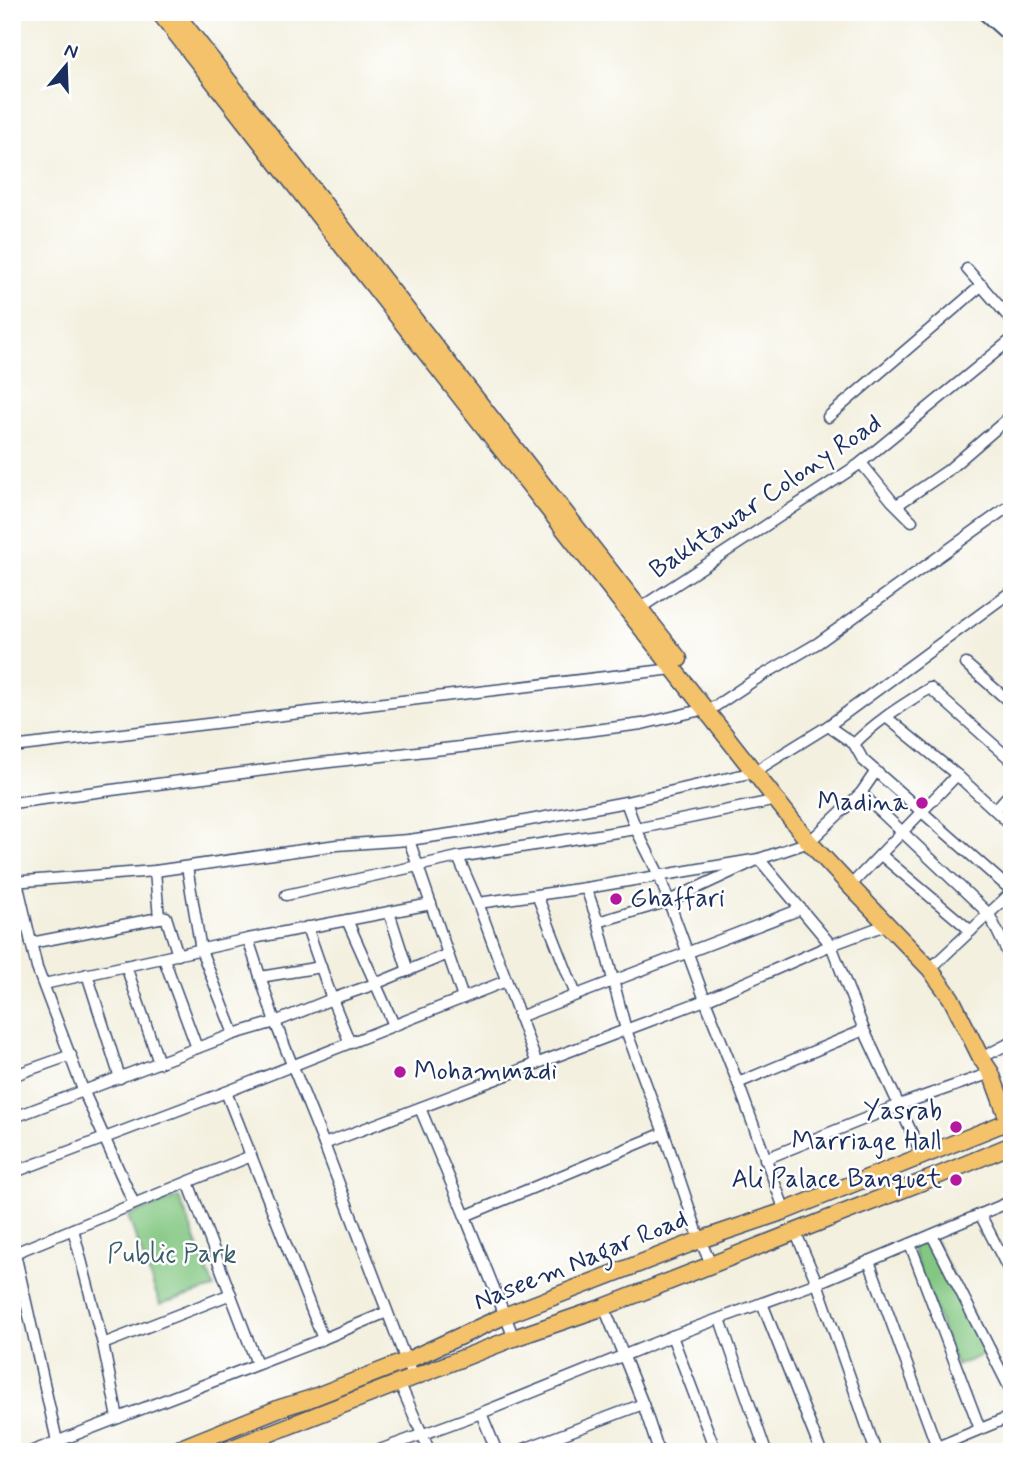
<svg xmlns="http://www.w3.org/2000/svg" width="1024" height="1464" font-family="Mynerve,sans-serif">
	<rect width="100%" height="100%" fill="#fff"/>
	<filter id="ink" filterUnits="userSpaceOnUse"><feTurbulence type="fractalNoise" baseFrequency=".0143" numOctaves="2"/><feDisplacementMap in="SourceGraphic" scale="14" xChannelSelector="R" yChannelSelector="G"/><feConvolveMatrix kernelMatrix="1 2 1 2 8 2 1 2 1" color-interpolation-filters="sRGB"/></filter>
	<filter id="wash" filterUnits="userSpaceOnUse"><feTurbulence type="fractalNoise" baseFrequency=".00686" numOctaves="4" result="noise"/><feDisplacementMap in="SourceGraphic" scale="28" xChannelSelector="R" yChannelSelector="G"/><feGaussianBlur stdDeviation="1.57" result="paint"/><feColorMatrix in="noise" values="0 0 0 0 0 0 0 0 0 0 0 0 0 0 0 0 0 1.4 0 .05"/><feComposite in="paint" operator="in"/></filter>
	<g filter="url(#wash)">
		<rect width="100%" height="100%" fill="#f3f0df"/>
		<g fill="#83c782" stroke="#4f7b70" stroke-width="2">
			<polygon points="179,1197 214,1288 160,1304 128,1216"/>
			<polygon points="932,1235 991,1352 956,1366 910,1244"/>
		</g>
	</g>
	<g filter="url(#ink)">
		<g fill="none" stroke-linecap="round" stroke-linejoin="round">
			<defs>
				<g id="minor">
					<polyline points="967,269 1012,321"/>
					<polyline points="828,417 982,285"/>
					<polyline points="861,463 892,501 912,521"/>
					<polyline points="897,505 947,471 1012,415"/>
					<polyline points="640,608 858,465 1012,339"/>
					<polyline points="1011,642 1012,643"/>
					<polyline points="966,664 1012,704"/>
					<polyline points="886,717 957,775"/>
					<path d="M828 726 854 744C876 721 903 705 930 688L1012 761"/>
					<polyline points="854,744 863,760 1012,891"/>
					<polyline points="12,747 673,669"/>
					<polyline points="861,793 989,914 1012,962"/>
					<polyline points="626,802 636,829 659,875 705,1000 738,1083 785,1211"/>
					<polyline points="12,803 303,765 461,747 642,724 714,707 753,681 818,643 1012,504"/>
					<polyline points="995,810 1012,791"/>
					<polyline points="409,840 463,998"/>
					<polyline points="881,855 971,931"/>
					<polyline points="187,867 201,950 234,1034"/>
					<polyline points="12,882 155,871 337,845 409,840 477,830 626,802 754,772 828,726 1012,591"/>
					<polyline points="17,882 37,968 83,1090 134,1204"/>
					<polyline points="850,886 957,775 1012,826"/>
					<polyline points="586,888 598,922 626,1030 664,1133"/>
					<polyline points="286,895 458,857"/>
					<polyline points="537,895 576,995"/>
					<polyline points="478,903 586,888 759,859 809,842 861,793 876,771"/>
					<polyline points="389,912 408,971"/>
					<polyline points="159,918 166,917 178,955"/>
					<polyline points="347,920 394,1025"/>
					<polyline points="598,922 669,901 759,859 831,945 864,1030 922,1155"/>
					<polyline points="12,927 26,925"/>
					<polyline points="307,927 332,999 350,1043"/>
					<polyline points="31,943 159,918 155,871"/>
					<polyline points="164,959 197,1048"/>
					<polyline points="126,966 159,1063"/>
					<polyline points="930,969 1012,892"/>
					<polyline points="87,974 120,1078"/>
					<polyline points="260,977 321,967"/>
					<polyline points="44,984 248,939"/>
					<polyline points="519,1017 801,909"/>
					<polyline points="981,1058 1012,1042"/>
					<polyline points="537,1064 478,903 458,857 636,829 777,800"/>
					<polyline points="12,1076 71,1055"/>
					<polyline points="738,1083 864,1030"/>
					<polyline points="226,1092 323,1339"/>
					<polyline points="420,1108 465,1216"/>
					<polyline points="12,1118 234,1034 275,1022 332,999 375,984 448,954"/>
					<polyline points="324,1144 705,1000 831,945 888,924"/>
					<polyline points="765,1159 899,1105 991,1073"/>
					<polyline points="12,1173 226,1092 506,981"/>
					<polyline points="188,1182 257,1364"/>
					<polyline points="980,1214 1012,1276"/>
					<polyline points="73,1229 103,1344 118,1418"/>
					<polyline points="795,1231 817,1283 876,1452"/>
					<polyline points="932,1235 1012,1393"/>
					<polyline points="910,1244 980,1429"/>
					<polyline points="15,1253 57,1441"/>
					<polyline points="12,1254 251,1156"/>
					<polyline points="869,1261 937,1447"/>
					<polyline points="762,1303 821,1452"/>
					<polyline points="604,1307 643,1404 659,1452"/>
					<polyline points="720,1319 766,1452"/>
					<polyline points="672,1336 716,1452"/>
					<polyline points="514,1338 465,1216 664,1133 700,1240 711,1264"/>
					<polyline points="103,1344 231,1294"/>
					<polyline points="414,1378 406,1361 324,1144 275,1022 248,939 431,904"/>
					<polyline points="400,1384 430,1452"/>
					<polyline points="30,1452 323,1339 387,1312"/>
					<polyline points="374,1452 481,1413"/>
					<polyline points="497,1452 481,1413 672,1336 817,1283 1012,1201"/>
					<polyline points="516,1452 643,1404"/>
					<polyline points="925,1452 1012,1416"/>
				</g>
				<g id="tertiary">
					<polyline points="983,12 1012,38"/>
					<polyline points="997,12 1012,26"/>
				</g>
				<g id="primary">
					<polyline points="159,12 809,842 850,886 930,969 951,998 981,1058 991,1073 1009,1122"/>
					<polyline points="176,12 180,19 679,659"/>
					<polyline points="171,1452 280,1408 309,1399 406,1361 504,1316 700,1240 785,1211 1012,1120"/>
					<polyline points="222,1452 514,1338 604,1307 937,1176 1012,1145"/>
				</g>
			</defs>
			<use href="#minor" stroke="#3b4c71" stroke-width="13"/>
			<use href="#tertiary" stroke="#3b4c71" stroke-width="16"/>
			<use href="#primary" stroke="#3b4c71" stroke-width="19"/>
			<use href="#minor" stroke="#fff" stroke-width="10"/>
			<use href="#tertiary" stroke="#fff" stroke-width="12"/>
			<use href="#primary" stroke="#f3c26a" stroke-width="16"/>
		</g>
	</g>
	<g fill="#b5179e" stroke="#fff" stroke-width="2.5">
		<circle cx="922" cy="803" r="7"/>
		<circle cx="616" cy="899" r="7"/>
		<circle cx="400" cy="1072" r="7"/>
		<circle cx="956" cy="1127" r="7"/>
		<circle cx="956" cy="1180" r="7"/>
	</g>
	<g text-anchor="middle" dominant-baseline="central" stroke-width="5" stroke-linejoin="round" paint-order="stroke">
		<g font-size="26" fill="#1b2f5e" stroke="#fff">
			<text transform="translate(766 497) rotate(-34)">Bakhtawar Colony Road</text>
			<text transform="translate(581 1261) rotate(-22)">Naseem Nagar Road</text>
		</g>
		<g font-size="26" fill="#1b2f5e" stroke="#fff" text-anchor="end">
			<text x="908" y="803">Madina</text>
			<text x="630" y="899" text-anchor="start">Ghaffari</text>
			<text x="414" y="1072" text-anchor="start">Mohammadi</text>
			<text x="942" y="1112">Yasrab<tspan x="942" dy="30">Marriage Hall</tspan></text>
			<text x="942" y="1180">Ali Palace Banquet</text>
		</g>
		<g font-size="26" fill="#3a5d69" stroke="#fff">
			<text x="172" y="1255">Public Park</text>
		</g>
	</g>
	<rect width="1024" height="1464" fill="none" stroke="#fff" stroke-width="42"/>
	<g transform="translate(66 66) rotate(19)" stroke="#ffffff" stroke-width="5" paint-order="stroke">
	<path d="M0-5L12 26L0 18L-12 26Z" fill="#1b2f5e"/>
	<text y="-10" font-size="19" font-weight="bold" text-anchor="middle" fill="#1b2f5e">N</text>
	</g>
</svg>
